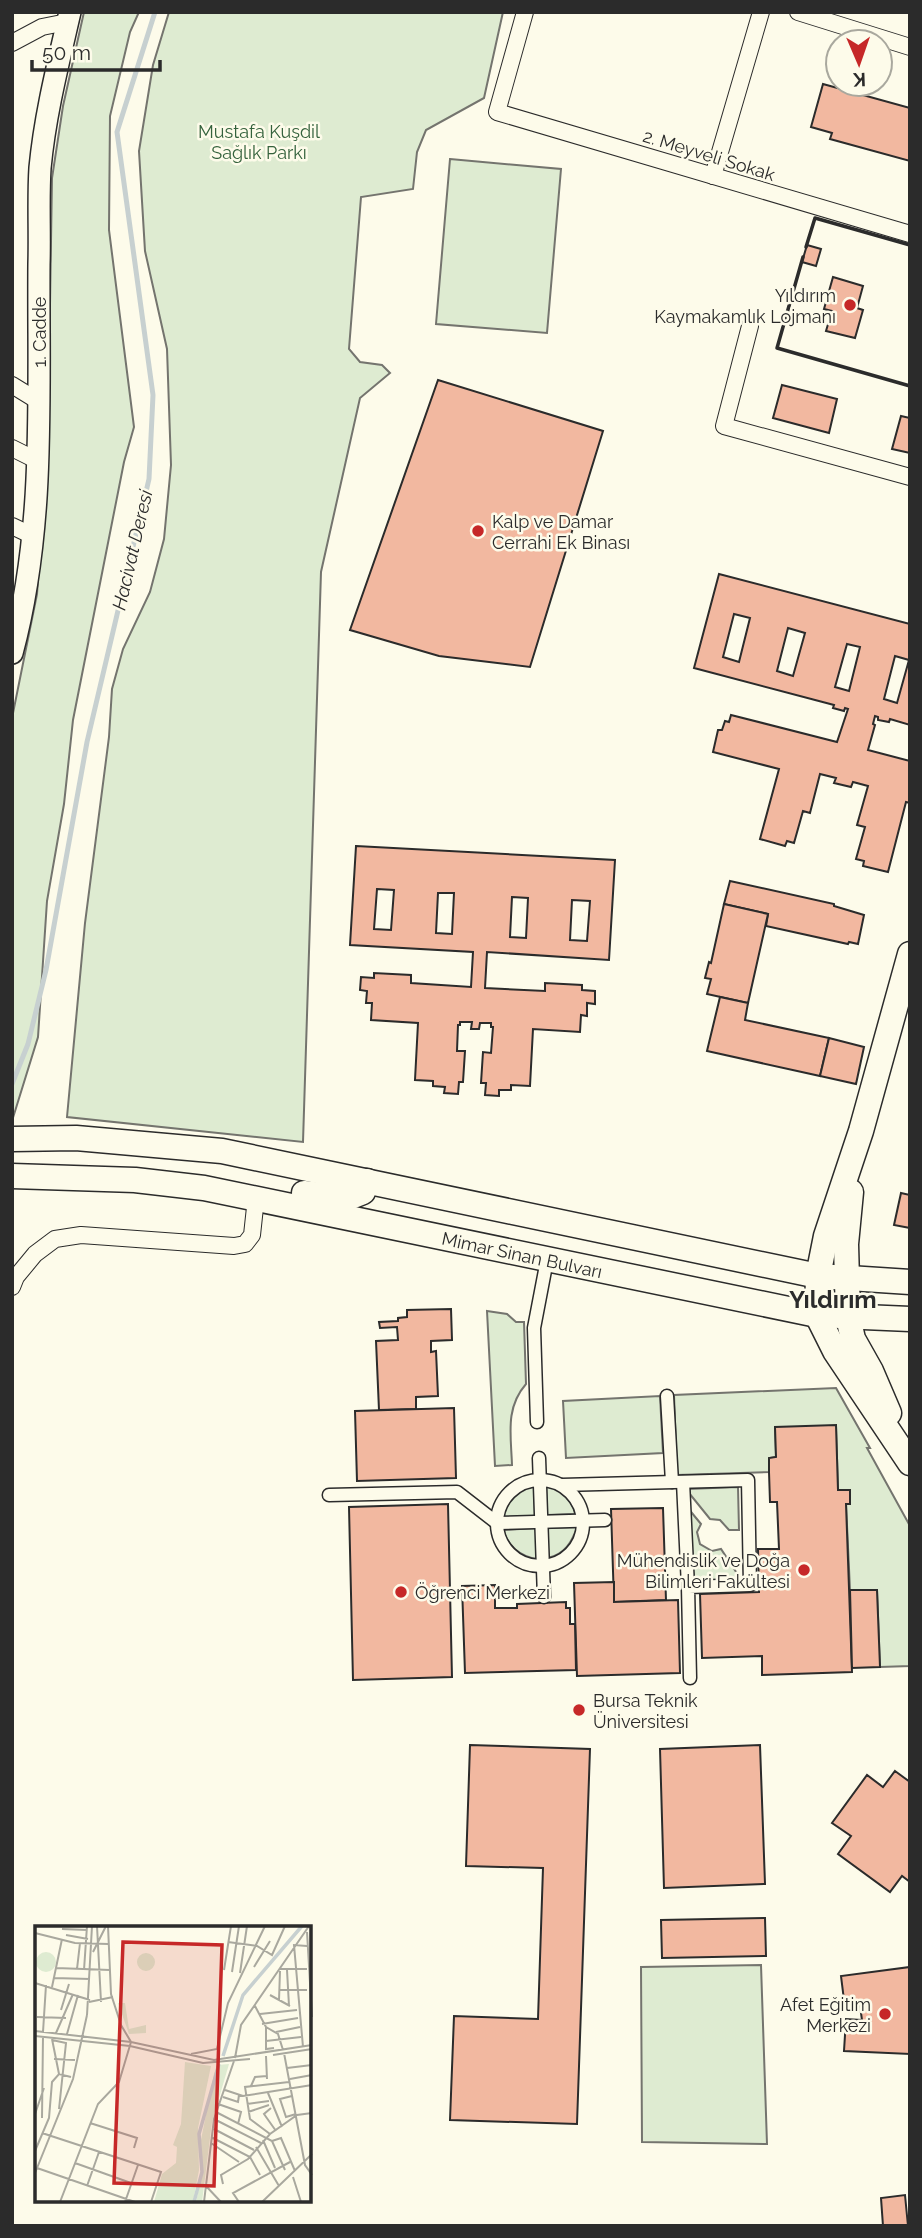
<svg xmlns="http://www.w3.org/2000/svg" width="922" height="2238" font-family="Raleway,sans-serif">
	<rect width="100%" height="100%" fill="#fdfbea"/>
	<g fill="#deebd1" stroke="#74746e" stroke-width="2">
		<polygon points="84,12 139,12 130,32 110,116 109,230 134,427 124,462 73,720 64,804 47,901 38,1037 12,1121 12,718 37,594 48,431 52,178 63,106"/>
		<polygon points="169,12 503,12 484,98 426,130 417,152 413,189 361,197 349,349 360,362 382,365 390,373 360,398 321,572 303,1142 67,1117 85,923 109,737 112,689 123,649 150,592 164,539 171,465 167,349 145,251 139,151 153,65"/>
		<polygon points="450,159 561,169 547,333 436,324"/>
		<path d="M487 1311 507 1314 516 1322H524L526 1384C505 1408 511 1435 512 1465L495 1466Z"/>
		<polygon points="836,1388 870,1448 867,1448 910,1526 910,1666 880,1667 877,1590 850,1590 846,1504 838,1490 836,1426 775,1428 776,1457 769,1458 769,1472 677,1475 674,1395"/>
		<polygon points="660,1396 663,1453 566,1458 563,1401"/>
		<path d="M534 1485 535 1516 503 1518C506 1501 517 1488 534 1485Z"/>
		<path d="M546 1485C562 1488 571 1499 576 1514L547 1515Z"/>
		<polygon points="738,1487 739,1530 729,1530 720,1520 710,1519 689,1493 688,1489"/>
		<polygon points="687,1507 701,1524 697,1532 700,1544 712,1551 721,1549 742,1581 694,1582"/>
		<path d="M577 1527C572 1542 565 1554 548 1558L547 1528Z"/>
		<path d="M536 1528 538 1559C520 1557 508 1546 503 1530Z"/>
		<polygon points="761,1965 767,2144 642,2142 641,1967"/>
	</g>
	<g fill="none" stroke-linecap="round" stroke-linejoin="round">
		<polyline stroke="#c7d0d0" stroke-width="5" points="12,1084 28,1044 46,970 87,742 149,479 153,395 117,132 155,12"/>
	</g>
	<g fill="#f2b8a0" stroke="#2b2b2b" stroke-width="2" fill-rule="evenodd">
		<polygon points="823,84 910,108 910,161 830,139 832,133 811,127"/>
		<polygon points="807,245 821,249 816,266 802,262"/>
		<polygon points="833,277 863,286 857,308 863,310 855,338 826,331 832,311 824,309"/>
		<polygon points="438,380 603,431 530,667 439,656 350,630"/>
		<polygon points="782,385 837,399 829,433 773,418"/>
		<polygon points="901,416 910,418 910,453 892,449"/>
		<path d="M719 574 910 624V725L890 719 889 722 878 720V717L875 716 873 724 875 725 868 750 910 761V803L906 802 888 872 863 866 864 861 856 859 865 827 857 825 868 786 853 782 851 787 834 783 836 778 820 774 810 813 803 811 794 843 787 841 785 846 760 839 779 769 713 752 718 730H722L725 721 729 722 731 715 837 742 848 709 845 708 844 711 833 708 834 705 694 668ZM734 614 750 618 739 662 723 657ZM788 628 805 633 793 676 777 671ZM847 644 860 647 849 691 835 687ZM895 656 909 660 897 703 884 699Z"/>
		<path d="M356 846 615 860 609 960 487 952 485 988 545 991V983L582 985V990L595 991V1004L587 1003V1016L581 1015 580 1032 533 1029 530 1086 511 1085V1090H499V1096L485 1095 486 1083H481L483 1052 491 1053 493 1027H491V1023H480L479 1029H471L472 1022H460V1025H458L457 1051H465L463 1082H459L458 1094 444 1093 445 1087 433 1086V1081L415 1080 418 1023 371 1020 372 1003H366L367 991 360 990 361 977 374 978V973L411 975V983L471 987 473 952 350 945ZM377 889 394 890 391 930 374 929ZM438 893H454L452 934 436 933ZM512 897 528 898 526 938 510 937ZM572 900 590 901 587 941 570 940Z"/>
		<polygon points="730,881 834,904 834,906 864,915 858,944 849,942 848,944 766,926 768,914 724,904"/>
		<polygon points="724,904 768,914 748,1003 707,994 711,979 705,978 709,962 711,963"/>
		<polygon points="720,997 748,1003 745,1020 829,1038 820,1076 707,1051"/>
		<polygon points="829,1038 864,1047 856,1084 820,1076"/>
		<polygon points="901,1193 910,1195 910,1228 894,1225"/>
		<polygon points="451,1309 452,1340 431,1341 431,1352 436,1351 438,1396 416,1397 416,1409 379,1410 376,1341 398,1340 397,1327 380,1328 379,1322 398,1321 398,1318 407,1317 407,1310"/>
		<polygon points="454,1408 456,1478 357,1481 355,1411"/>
		<polygon points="836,1425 838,1490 850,1490 850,1504 846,1504 852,1672 762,1675 762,1656 702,1658 700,1594 759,1592 758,1549 779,1549 777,1502 770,1502 769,1472 769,1458 776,1457 775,1427"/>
		<polygon points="448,1504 452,1677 353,1680 349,1507"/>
		<polygon points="663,1508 666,1600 614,1602 611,1509"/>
		<polygon points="614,1582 614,1602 678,1600 680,1673 577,1676 574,1583"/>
		<polygon points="495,1585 495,1608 517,1608 517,1604 566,1602 566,1608 570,1608 570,1624 575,1624 576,1670 465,1673 462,1586"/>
		<polygon points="850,1590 877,1590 880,1667 852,1668"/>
		<polygon points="470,1745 590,1749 577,2124 450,2120 454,2016 538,2019 543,1868 466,1866"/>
		<polygon points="760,1745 765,1884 664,1888 660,1749"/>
		<polygon points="895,1771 910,1782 910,1882 902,1876 890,1892 838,1854 851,1836 832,1823 867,1775 883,1787"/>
		<polygon points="765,1918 766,1956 662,1958 661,1920"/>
		<polygon points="910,1967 910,2054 844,2051 846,2019 862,2020 860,2006 845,2008 841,1976"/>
		<polygon points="905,2195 908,2226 883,2226 881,2198"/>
	</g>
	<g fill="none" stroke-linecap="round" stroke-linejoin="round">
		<defs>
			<g id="pedestrian">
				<polyline points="667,1396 672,1482"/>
				<polyline points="537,1422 534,1328 547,1260"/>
				<polyline points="539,1458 544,1597"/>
				<circle cx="540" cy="1523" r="43"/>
				<polyline points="683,1482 688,1587"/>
				<polyline points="562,1485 748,1480 750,1585 688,1587 690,1678"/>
				<polyline points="329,1495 457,1492 497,1523 605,1520"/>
			</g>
			<g id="minor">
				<polyline points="525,12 497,112 910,234"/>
				<polyline points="798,12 910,47"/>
				<polyline points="12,43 42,27 67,22"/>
				<polyline points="713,176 761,12"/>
				<polyline points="750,326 724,426 910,477"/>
				<polyline points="12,385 38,401"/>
				<polyline points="12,448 38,461"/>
				<polyline points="12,526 33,536"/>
				<polyline points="12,1287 16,1277 35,1254 55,1239 81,1235 234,1246 245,1244 252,1235 256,1198"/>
			</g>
			<path id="secondary" d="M12 653C46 527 38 393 39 264 40 232 38 200 40 168 45 115 58 64 70 12"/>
			<g id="primary">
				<polyline points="910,954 861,1131 826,1236 818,1276 817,1315 835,1351 910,1463"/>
				<polyline points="12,1139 76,1138 222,1151 818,1276 910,1282"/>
				<polyline points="12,1176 135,1180 204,1188 817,1315 910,1319"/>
				<polyline points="851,1192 846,1244 848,1317 853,1339 871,1371 889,1413"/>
				<polyline points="304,1193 348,1198 363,1192 367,1181"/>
			</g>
		</defs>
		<use href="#pedestrian" stroke="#2b2b2b" stroke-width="15"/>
		<use href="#minor" stroke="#2b2b2b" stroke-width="18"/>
		<use href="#secondary" stroke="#2b2b2b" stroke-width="24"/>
		<use href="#primary" stroke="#2b2b2b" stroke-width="27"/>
		<use href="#pedestrian" stroke="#fdfbea" stroke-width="12"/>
		<use href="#minor" stroke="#fdfbea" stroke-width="16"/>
		<use href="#secondary" stroke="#fdfbea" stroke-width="21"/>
		<use href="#primary" stroke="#fdfbea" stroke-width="24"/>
		<g stroke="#2b2b2b" stroke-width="3.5">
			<polyline points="806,247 815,218 910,245"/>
			<polyline points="803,257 777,348 910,386"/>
		</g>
	</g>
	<g fill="#c62828" stroke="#fdfbea" stroke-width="2.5">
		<circle cx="850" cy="305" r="7"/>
		<circle cx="478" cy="531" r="7"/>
		<circle cx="804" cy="1570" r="7"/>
		<circle cx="401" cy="1592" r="7"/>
		<circle cx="579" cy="1710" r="7"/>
		<circle cx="885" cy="2014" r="7"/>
	</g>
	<g text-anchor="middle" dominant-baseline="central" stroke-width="5" stroke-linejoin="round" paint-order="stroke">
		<g font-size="18" fill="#34623c" stroke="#fdfbea">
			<text x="259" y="131">Mustafa Kuşdil<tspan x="259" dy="21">Sağlık Parkı</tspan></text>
		</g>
		<g font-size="18" fill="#2b2b2b" stroke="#fdfbea">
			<text transform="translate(709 155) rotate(17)">2. Meyveli Sokak</text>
			<text transform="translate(39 332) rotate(-90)">1. Cadde</text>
			<text transform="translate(522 1255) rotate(12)">Mimar Sinan Bulvarı</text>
		</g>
		<g font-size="18" fill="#2b2b2b" stroke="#fdfbea" text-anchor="end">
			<text x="836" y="295">Yıldırım<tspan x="836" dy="21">Kaymakamlık Lojmanı</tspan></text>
			<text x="492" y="521" text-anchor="start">Kalp ve Damar<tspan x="492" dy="21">Cerrahi Ek Binası</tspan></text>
			<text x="790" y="1560">Mühendislik ve Doğa<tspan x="790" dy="21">Bilimleri Fakültesi</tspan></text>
			<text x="415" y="1592" text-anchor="start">Öğrenci Merkezi</text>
			<text x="593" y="1700" text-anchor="start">Bursa Teknik<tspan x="593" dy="21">Üniversitesi</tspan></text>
			<text x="871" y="2004">Afet Eğitim<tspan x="871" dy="21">Merkezi</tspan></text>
		</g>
		<g font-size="19" font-style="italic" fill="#2b2b2b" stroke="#fdfbea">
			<text transform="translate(132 550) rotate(-77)">Hacivat Deresi</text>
		</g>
		<g font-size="24" font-weight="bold" fill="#2b2b2b" stroke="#fdfbea">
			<text x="833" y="1299">Yıldırım</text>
		</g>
	</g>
	<g transform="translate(35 1926)">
		<rect width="276" height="276" fill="#fdfbea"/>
		<path d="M1 36a10 10 0 1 1 20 0a10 10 0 1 1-20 0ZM102 36a9 9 0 1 1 18 0a9 9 0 1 1-18 0ZM83 77H90L94 103 111 99V107L94 108ZM150 136 176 140 163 202 164 244 158 276H119L127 248 141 237 142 221 138 219 146 198ZM194 138 177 196 167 276H161L167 247 166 214 179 148 182 139Z" fill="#deebd1"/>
		<path fill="none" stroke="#c7d0d0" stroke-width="3.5" d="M188 130 208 69 267 0M159 276 167 246 164 208 184 138"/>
		<path fill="none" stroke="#a9a89e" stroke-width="2" d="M62 0 66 76M73 0 76 68 87 102M27 3 52 4M272 6 277 91M0 7 40 17 73 18M31 9 53 13M193 16 222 20 237 29 250 0M58 26 71 0M219 41 235 15M21 42 75 44M42 43 45 17M244 43H272M49 44 52 0M189 44 196 0M252 44 254 80M197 46 204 0M205 47 212 0M19 52 55 53M0 57 55 74M17 61 27 13M244 64H272M235 69 255 80M244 74 245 45M54 76 78 71M220 80 231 101V123L239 122M26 84 34 58M225 88 262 84M52 89 57 0M2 91 31 92M227 98 263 92M231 101 243 108 248 124M0 105 96 116 179 134 277 119M8 106 11 59M241 106 265 101M21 107 38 68M32 108 43 69M0 110 95 120 168 137 215 133M17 113 24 148M17 114 31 117 24 183M231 115 266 111M268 121 259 19 272 20M249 127 270 239 277 249M156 128 182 123 193 77 230 0M238 129 277 123M231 130 232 153M200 132 206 99 274 0M19 133 40 134M252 142 277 139M255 153 277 149M216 160 220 151 232 150M190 164 208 170 277 159M233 167 247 201M257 170 245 173 251 191 261 188M188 171 203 176 204 169M183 178 206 186 203 198M212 178 234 175M236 182 229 188 241 205M181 186 237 215 250 244M213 186 234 179M0 188 9 162M7 192 8 110M179 193 226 217M55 197 102 212 99 222M179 203 219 224M7 207 126 246 116 276M235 208 215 193 210 161 254 156M176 211 215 231 225 249M228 214 240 242M237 215 246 212 260 245M176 217 204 236M221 221 244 260M0 225 14 192 17 156 24 148 36 151M40 237 96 257M2 242 100 276M0 247 38 153 52 89M258 251 266 276M188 258 186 249 213 233 235 208 262 189 277 187M52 260 64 226M171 260 186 276M25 276 63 178 84 156 96 116 86 99M90 276 103 239M169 276 179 193 199 135M204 276 198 267 255 236M227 276 277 228"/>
		<path fill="#c62828" fill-opacity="0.15" stroke="#c62828" stroke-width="3.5" d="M88 16 187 19 179 260 79 257Z"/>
		<rect width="276" height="276" fill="none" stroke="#2b2b2b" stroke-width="3.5"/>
	</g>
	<rect width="922" height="2238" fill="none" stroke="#2b2b2b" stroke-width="28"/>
	<g transform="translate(859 63) rotate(178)"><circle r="33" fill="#fdfbea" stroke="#a9a89e" stroke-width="2"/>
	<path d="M0-5L12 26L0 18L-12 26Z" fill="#c62828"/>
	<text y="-10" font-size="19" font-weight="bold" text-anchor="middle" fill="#2b2b2b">K</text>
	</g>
	<path d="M32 60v10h128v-10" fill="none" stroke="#2b2b2b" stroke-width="3.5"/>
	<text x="42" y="60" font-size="21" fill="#2b2b2b" stroke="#fdfbea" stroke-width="5" paint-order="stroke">50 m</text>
</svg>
